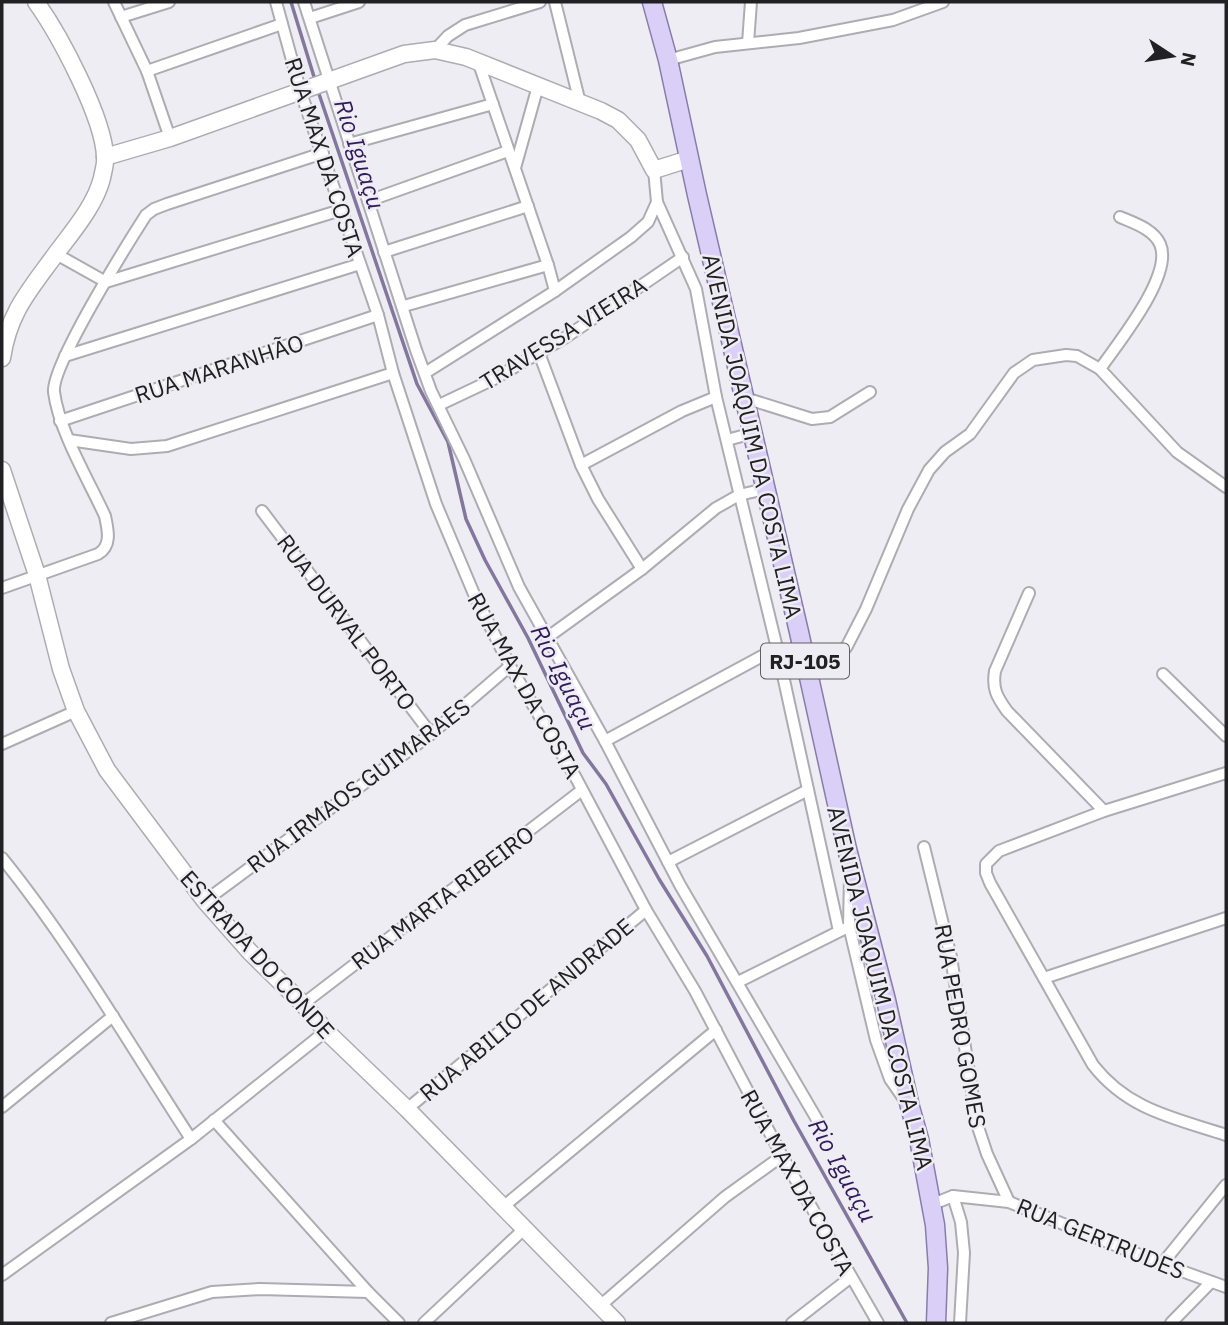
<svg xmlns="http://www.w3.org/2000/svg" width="1228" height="1325" font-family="'IBM Plex Sans',sans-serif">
	<rect width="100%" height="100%" fill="#efedf4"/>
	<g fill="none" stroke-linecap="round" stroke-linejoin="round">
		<g stroke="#82789e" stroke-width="3.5">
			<polyline points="291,2 315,80"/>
			<polyline points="318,91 417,384 448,442 466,519 485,560 528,638 583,753 606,784 659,879 707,956 794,1121 907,1323"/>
		</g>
		<defs>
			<g id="street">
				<polyline points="114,2 147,71 170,138"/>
				<polyline points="276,2 301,93 378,315 393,373 436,504 474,594 510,666 576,778 646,910 695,991 782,1156 878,1323"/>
				<polyline points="304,2 416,350 431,391 464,459 519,587 605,741 680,885 822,1128"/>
				<polyline points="555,2 580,103"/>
				<polyline points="121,17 169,2"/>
				<polyline points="310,18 359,2"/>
				<polyline points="748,43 751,2"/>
				<polyline points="435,50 448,36 465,25 540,2"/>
				<polyline points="668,60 715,47 799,38 893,20 943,2"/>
				<polyline points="478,61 548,265 555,291"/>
				<polyline points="147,71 282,24"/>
				<polyline points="349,144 493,104"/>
				<polyline points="515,168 538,86"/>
				<polyline points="368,201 508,151"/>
				<polyline points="657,202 696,289 716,397 777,648 839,931"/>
				<polyline points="384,252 528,206"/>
				<polyline points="56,254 106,282 341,210"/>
				<polyline points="404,306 548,265"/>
				<polyline points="539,353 581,465 598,499 642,569"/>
				<polyline points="65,356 360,264"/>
				<path d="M1100 369C1118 343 1174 275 1160 244 1153 229 1134 223 1120 217"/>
				<polyline points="425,373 555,291 631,237 648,222 657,202 654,170"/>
				<polyline points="745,398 812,419 830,417 870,392"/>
				<polyline points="439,405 494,379 566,337 683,257"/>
				<polyline points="60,421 378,315"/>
				<polyline points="69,440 131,449 167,446 393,373"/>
				<polyline points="727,440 753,433"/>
				<polyline points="581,465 682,411 716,397"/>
				<polyline points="262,511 431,734"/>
				<path d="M2 588 98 554C112 546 108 530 105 516 88 479 59 431 54 392 51 366 128 243 146 215L154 209 167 204 323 153"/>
				<path d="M1029 593 995 671C992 689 997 697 1007 711L1104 811"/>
				<polyline points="548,637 642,569 716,508 739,495 765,489"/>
				<polyline points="808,674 836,661 847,646 866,609 908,509 929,470 945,452 970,434 1014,373 1033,360 1066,355 1077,356 1100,369 1177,452 1226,487"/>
				<polyline points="1163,674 1226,736"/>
				<polyline points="605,741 777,648"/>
				<polyline points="2,744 76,711"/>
				<path d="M1226 773 1104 811 999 851 986 864V873L990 883 1093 1065C1128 1110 1174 1118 1226 1135"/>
				<polyline points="924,847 951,957 977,1124 987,1154 1009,1202"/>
				<path d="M2 858C73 946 129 1044 191 1139"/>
				<polyline points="668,862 808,790"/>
				<polyline points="850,876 849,926 876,1040 890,1079 906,1102"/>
				<polyline points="205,901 431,734 510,666"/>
				<polyline points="1044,978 1226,918"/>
				<polyline points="738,982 844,929"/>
				<polyline points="303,1004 582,790"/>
				<polyline points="2,1107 113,1016"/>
				<polyline points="407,1109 646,910"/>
				<polyline points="214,1120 368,1292 399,1323"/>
				<polyline points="953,1196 961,1222 964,1253 960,1323"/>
				<polyline points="933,1204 953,1196 1009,1202 1162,1264 1226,1287"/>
				<polyline points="503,1207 716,1030"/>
				<polyline points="1162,1264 1226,1185"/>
				<polyline points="2,1275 191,1139 326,1031"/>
				<polyline points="600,1306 725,1197 782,1156"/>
				<polyline points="111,1323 212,1292 260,1289 368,1292"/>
				<polyline points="424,1323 524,1229"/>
				<polyline points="792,1323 851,1277"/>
				<polyline points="1171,1323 1211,1282"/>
			</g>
			<g id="secondary">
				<polyline points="105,157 170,138 404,54 435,50 466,57 601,111 618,120 638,140 654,170 689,159"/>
				<path d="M2 358C9 312 29 291 55 255 72 232 95 206 102 178 103 172 106 163 105 157 104 118 59 34 36 2"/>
				<polyline points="2,470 37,575 61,669 76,711 107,770 205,901 250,952 303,1004 326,1031 407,1109 617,1323"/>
			</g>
			<polyline id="primary" points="652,2 668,60 697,195 799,632 847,849 886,1000 910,1107 919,1139 935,1225 938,1268 936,1323"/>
		</defs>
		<use href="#street" stroke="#aeacb3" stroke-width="14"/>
		<use href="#secondary" stroke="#aeacb3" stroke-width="19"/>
		<use href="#primary" stroke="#887da9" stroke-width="21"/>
		<use href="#street" stroke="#fff" stroke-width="10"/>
		<use href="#secondary" stroke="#fff" stroke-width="16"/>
		<use href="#primary" stroke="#d9cff7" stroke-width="18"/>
	</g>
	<g text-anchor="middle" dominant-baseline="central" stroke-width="5" stroke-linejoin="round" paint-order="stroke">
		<rect fill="#efedf4" stroke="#5f5e62" stroke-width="2" x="761" y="643.5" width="88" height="35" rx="5"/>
		<g font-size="21" font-weight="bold" fill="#212023">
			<text x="805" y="661">RJ-105</text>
		</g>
		<g font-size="23" fill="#212023" stroke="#efedf4">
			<text transform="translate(325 157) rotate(72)">RUA MAX DA COSTA</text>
			<text transform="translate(563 333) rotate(-32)">TRAVESSA VIEIRA</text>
			<text transform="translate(219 368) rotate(-18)">RUA MARANHÃO</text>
			<text transform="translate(753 436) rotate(77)">AVENIDA JOAQUIM DA COSTA LIMA</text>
			<text transform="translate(347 622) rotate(53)">RUA DURVAL PORTO</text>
			<text transform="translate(525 685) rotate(61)">RUA MAX DA COSTA</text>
			<text transform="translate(358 785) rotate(-37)">RUA IRMAOS GUIMARAES</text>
			<text transform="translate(442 897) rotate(-37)">RUA MARTA RIBEIRO</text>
			<text transform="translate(258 954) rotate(48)">ESTRADA DO CONDE</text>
			<text transform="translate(881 988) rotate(76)">AVENIDA JOAQUIM DA COSTA LIMA</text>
			<text transform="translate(526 1009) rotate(-40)">RUA ABILIO DE ANDRADE</text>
			<text transform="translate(961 1026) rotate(80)">RUA PEDRO GOMES</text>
			<text transform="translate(798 1182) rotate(61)">RUA MAX DA COSTA</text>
			<text transform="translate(1101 1238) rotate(22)">RUA GERTRUDES</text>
		</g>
		<g font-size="24" font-style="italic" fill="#321b5a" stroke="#efedf4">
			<text transform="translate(360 154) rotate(72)">Rio Iguaçu</text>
			<text transform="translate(564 677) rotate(63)">Rio Iguaçu</text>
			<text transform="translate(843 1170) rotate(61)">Rio Iguaçu</text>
		</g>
	</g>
	<rect width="1228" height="1325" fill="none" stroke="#212023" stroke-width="7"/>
	<g transform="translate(1172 56) rotate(102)" stroke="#efedf4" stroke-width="5" paint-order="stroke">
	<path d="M0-5L12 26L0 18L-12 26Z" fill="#212023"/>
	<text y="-10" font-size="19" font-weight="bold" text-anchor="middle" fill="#212023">N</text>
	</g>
</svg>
